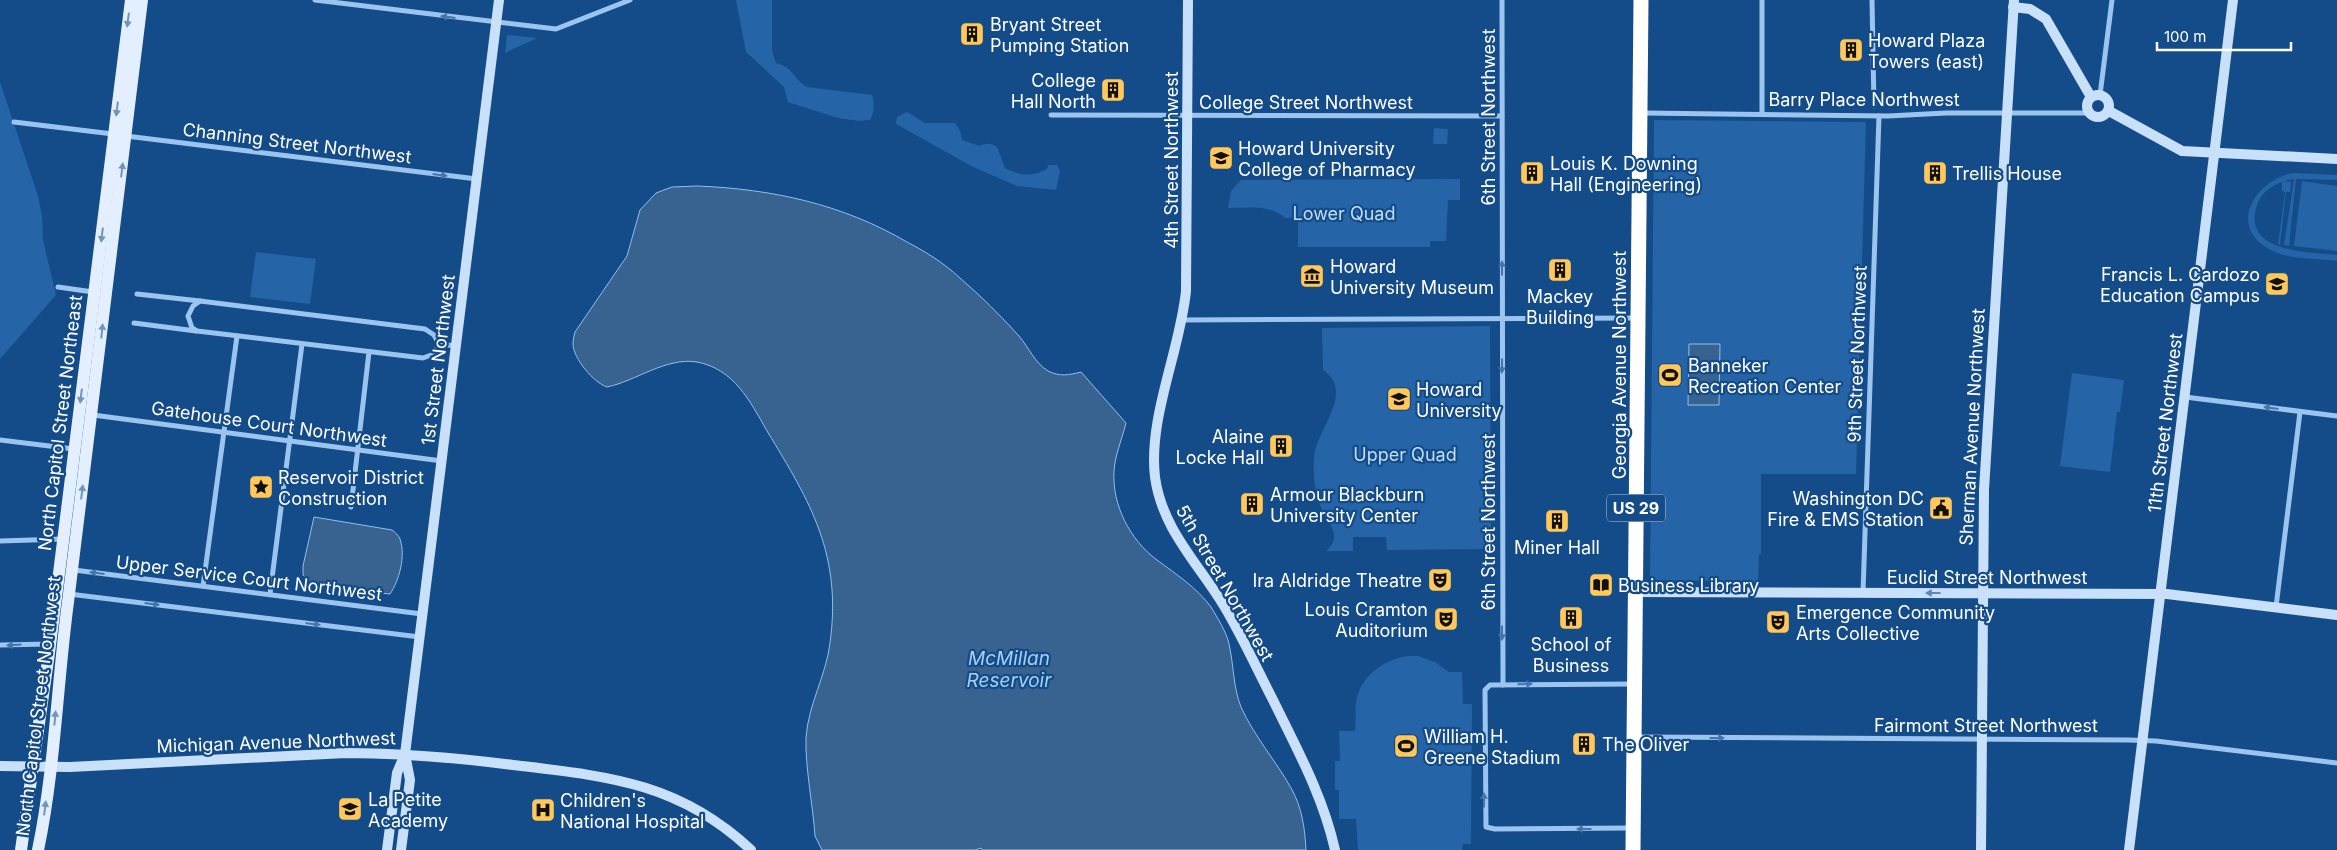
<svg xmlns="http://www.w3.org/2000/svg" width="2337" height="850" font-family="Inter,sans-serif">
	<rect width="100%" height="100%" fill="#144c89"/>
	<g fill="#2464a7">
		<path d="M736 0H772V50L776 63C795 68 792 78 807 87L872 95C875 102 874 114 870 120L859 121 838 118 788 102 784 87 746 52Z"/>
		<polygon points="507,35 537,38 505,53"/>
		<polygon points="0,82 38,196 42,216 43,240 56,295 0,359"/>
		<path d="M907 112 925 123H955L960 131 962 140 979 146C986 143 991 143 997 147L1005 168C1021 176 1031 177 1047 169L1048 165H1057L1060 171 1056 190 1017 186 973 167 896 124 897 117Z"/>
		<polygon points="1654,120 1866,122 1856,474 1761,474 1761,554 1759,554 1758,582 1650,580"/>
		<polygon points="1434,128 1448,129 1447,144 1433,144"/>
		<path d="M2293 173 2337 175V180L2296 179 2289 246 2284 245 2294 179 2284 181 2291 182 2290 192H2286L2280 244H2278L2285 192 2282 191V182C2270 186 2259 195 2256 208 2244 253 2310 252 2337 255V261C2316 258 2287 260 2269 249 2227 226 2255 180 2293 173Z"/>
		<path d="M1460 179V200H1448L1446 241H1430V247H1298V218H1285C1270 204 1248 208 1228 208L1231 191 1241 180Z"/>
		<polygon points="2302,181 2337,186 2337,251 2294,246"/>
		<polygon points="256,252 316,259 310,304 250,297"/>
		<path d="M1490 326 1491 545 1486 549 1387 550 1386 537H1353V551H1326C1331 546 1335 542 1334 534 1332 525 1325 516 1321 507 1314 493 1313 472 1314 457 1316 430 1356 392 1323 370L1322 328Z"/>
		<polygon points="2072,373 2124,380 2120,412 2117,412 2110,472 2060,466"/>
		<path d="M1408 656H1418L1435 662 1449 672H1462L1463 704H1472L1471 844H1463L1462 850H1358L1356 819H1339V790H1335V761H1340L1339 731H1355C1356 722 1355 712 1356 703 1359 677 1384 659 1408 656Z"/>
	</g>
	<g fill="#38628f" stroke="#8dc0f2">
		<path d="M697 186C772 189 842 204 907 242 926 252 944 263 960 278 981 296 1001 316 1019 336 1029 348 1035 363 1048 371 1060 377 1069 375 1081 372L1126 423C1122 439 1115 455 1114 471 1112 505 1130 540 1157 560 1176 574 1197 588 1211 607 1217 617 1227 633 1229 644 1234 666 1233 687 1241 707 1254 736 1276 761 1291 788 1302 807 1305 829 1306 850H982L981 848 975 850H822L815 836C813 806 805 766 806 738 808 705 826 676 830 643 842 555 811 503 767 431 750 401 734 369 697 362 666 357 636 381 607 387 594 383 573 358 573 344 573 340 574 336 575 332L627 256 640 210 656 193 672 187Z"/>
		<polygon points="1689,344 1720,344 1719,405 1688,405"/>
		<path d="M314 517 392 530C395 532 399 536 400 539 406 556 399 581 390 594L339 589 311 583 303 575V566Z"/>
	</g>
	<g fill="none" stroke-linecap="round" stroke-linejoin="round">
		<g stroke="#9bc5ef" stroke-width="5">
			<polyline points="315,0 556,29 630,0"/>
			<polyline points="1502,0 1503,685"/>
			<polyline points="1872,0 1874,106"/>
			<polyline points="2100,95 2112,0"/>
			<polyline points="1643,113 1888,116 1946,113 2089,113"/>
			<polyline points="1762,114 1762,0"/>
			<polyline points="1051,115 1502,116"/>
			<polyline points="14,122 113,134"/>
			<polyline points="126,136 477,179"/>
			<polyline points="58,287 93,292"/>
			<polyline points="137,294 200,301"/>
			<polygon points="200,301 425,329 434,335 439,344 434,354 423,358 197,331 192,328 188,316 193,306"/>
			<polyline points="1182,320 1637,318"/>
			<polyline points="134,323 196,331"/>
			<polyline points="439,344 456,346"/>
			<polyline points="2185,397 2337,416"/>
			<polyline points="93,415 442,461"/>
			<polyline points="0,440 74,449"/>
			<polyline points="351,507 369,352"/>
			<polyline points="0,541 63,539"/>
			<polyline points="74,570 422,614"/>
			<polyline points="203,586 237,336"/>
			<polyline points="1863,593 1879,116"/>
			<polyline points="69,594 420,637"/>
			<polyline points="270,594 302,344"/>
			<polyline points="2276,607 2300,412"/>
			<polyline points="0,645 49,644"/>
			<polyline points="1637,737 2129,740 2156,741 2337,763"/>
			<polyline points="1631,828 1495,829 1486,827 1485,690 1490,685 1634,684"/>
		</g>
		<g stroke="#c9e0fb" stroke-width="10">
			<path d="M1188 0 1186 291C1180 351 1148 418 1155 477 1162 529 1198 563 1224 606 1242 636 1257 669 1273 700 1297 749 1323 796 1335 850"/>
			<polyline points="2013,7 2030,9 2046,19 2091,97"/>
			<circle cx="2098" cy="106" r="11"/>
			<polyline points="2109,111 2182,151 2337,159"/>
			<polyline points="1635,592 2167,594 2337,615"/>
			<path d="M0 766 70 767 346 753C402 753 458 758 513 765 606 776 679 782 751 850"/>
			<polyline points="387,850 397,773 405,754"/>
			<polyline points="401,850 410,780 405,754 499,0"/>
			<polyline points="1981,850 1984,490 2014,0"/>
			<polyline points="2129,850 2233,0"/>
		</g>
		<g stroke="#e3efff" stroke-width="12">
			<polyline points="21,850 49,653 131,0"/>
			<path d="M38 850C55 769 57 684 68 602 94 402 118 201 142 0"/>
		</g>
		<polyline stroke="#fff" stroke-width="15" points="1633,850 1641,0"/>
	</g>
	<defs><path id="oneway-solid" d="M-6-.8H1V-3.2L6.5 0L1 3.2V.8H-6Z" transform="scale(1.25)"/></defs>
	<g fill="#4376ad">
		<use href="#oneway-solid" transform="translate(448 17) rotate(-173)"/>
		<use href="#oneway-solid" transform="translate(440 175) rotate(7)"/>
		<use href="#oneway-solid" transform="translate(1502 268) rotate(-90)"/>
		<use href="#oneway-solid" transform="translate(1502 366) rotate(91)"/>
		<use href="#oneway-solid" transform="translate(2271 408) rotate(-172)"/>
		<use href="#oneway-solid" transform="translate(97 573) rotate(-173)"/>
		<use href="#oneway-solid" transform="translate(152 604) rotate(7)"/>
		<use href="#oneway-solid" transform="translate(313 624) rotate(7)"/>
		<use href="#oneway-solid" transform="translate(1502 633) rotate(90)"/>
		<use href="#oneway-solid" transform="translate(14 645) rotate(177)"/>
		<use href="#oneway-solid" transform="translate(1525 684) rotate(-1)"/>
		<use href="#oneway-solid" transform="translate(1717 738)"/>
		<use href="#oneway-solid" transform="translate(1484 800) rotate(-90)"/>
		<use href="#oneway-solid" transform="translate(1584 829) rotate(180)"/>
	</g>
	<g fill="#7195be">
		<use href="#oneway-solid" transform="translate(128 20) rotate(97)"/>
		<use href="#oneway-solid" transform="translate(117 109) rotate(97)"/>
		<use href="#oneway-solid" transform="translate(122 170) rotate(-83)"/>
		<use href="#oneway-solid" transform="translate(102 235) rotate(97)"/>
		<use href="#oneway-solid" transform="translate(102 331) rotate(-84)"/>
		<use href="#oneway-solid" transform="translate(81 396) rotate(97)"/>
		<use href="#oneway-solid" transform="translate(82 492) rotate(-83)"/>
		<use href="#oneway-solid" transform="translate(55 718) rotate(-85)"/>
		<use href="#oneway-solid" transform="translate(45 808) rotate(-83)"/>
	</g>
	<use fill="#5c87b7" href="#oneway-solid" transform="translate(1933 593) rotate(-180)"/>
	<defs>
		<symbol id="building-square" viewBox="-11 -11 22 22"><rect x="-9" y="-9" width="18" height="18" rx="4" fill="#ffc859" stroke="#144c89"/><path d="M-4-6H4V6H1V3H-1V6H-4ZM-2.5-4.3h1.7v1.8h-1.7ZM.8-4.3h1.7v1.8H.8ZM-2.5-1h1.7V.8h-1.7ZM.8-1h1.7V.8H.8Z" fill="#111"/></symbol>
		<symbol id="university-square" viewBox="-11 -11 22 22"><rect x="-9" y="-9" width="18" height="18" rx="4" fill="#ffc859" stroke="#144c89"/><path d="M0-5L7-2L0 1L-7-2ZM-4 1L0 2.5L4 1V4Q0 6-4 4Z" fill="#111"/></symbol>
		<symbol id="museum-square" viewBox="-11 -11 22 22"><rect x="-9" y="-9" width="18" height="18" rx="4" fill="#ffc859" stroke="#144c89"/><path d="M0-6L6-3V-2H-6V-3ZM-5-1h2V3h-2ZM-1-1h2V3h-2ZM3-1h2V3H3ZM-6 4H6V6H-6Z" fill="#111"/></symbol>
		<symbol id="school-square" viewBox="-11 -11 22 22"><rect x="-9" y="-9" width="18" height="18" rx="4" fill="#ffc859" stroke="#144c89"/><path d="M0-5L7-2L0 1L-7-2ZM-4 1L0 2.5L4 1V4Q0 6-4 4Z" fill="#111"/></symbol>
		<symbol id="stadium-square" viewBox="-11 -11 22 22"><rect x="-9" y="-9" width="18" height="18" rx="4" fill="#ffc859" stroke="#144c89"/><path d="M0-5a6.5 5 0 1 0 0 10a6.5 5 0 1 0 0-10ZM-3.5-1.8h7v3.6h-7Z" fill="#111"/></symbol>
		<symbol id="sight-square" viewBox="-11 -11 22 22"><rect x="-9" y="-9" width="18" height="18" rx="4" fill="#ffc859" stroke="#144c89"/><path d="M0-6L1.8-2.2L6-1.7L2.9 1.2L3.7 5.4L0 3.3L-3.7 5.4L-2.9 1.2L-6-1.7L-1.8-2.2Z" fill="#111"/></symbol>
		<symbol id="civic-square" viewBox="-11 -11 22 22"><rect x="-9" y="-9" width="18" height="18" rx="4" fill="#ffc859" stroke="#144c89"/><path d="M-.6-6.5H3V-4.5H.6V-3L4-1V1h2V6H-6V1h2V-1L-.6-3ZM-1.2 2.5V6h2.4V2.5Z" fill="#111"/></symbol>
		<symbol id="theatre-square" viewBox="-11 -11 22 22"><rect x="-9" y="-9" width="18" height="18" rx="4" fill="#ffc859" stroke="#144c89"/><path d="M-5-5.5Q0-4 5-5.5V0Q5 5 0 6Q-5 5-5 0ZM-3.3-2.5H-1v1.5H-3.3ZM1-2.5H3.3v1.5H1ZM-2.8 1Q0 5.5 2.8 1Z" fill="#111"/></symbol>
		<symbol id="library-square" viewBox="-11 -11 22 22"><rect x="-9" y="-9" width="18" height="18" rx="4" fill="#ffc859" stroke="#144c89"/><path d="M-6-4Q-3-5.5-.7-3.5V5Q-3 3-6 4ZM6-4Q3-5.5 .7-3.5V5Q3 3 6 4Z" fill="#111"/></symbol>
		<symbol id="hospital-square" viewBox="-11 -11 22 22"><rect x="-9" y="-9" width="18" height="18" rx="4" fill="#ffc859" stroke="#144c89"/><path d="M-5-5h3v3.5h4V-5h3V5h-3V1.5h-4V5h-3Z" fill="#111"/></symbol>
	</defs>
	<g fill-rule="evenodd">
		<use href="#building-square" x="958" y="20" width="28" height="28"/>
		<use href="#building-square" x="1837" y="36" width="28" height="28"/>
		<use href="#building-square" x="1099" y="76" width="28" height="28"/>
		<use href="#university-square" x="1207" y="144" width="28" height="28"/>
		<use href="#building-square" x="1518" y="159" width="28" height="28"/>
		<use href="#building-square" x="1921" y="159" width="28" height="28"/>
		<use href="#building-square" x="1546" y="256" width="28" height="28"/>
		<use href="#museum-square" x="1298" y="262" width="28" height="28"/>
		<use href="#school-square" x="2263" y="270" width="28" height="28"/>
		<use href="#stadium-square" x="1656" y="361" width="28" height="28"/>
		<use href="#university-square" x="1385" y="385" width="28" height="28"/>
		<use href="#building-square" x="1267" y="432" width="28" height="28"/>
		<use href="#sight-square" x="247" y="473" width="28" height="28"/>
		<use href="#building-square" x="1238" y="490" width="28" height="28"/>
		<use href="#civic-square" x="1927" y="494" width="28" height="28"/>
		<use href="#building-square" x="1543" y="507" width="28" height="28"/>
		<use href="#theatre-square" x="1426" y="566" width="28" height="28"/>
		<use href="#library-square" x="1587" y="571" width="28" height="28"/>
		<use href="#building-square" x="1557" y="604" width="28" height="28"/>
		<use href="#theatre-square" x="1432" y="605" width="28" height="28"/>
		<use href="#theatre-square" x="1764" y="608" width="28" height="28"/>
		<use href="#building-square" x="1570" y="730" width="28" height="28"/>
		<use href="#stadium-square" x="1392" y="732" width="28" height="28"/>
		<use href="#school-square" x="336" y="795" width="28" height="28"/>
		<use href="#hospital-square" x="529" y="796" width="28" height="28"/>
	</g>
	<g text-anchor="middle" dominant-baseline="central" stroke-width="4.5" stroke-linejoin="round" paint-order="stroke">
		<rect fill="#144c89" stroke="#b8c9dc" stroke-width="1" x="1607" y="494.5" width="58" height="27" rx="4"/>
		<g font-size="16" font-weight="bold" fill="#fff">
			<text x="1636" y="508">US 29</text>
		</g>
		<g font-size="18" fill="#fff" stroke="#144c89" text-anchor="start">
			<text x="990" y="24">Bryant Street<tspan x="990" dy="21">Pumping Station</tspan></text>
			<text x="1868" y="40">Howard Plaza<tspan x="1868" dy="21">Towers (east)</tspan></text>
			<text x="1096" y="80" text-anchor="end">College<tspan x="1096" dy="21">Hall North</tspan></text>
			<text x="1238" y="148">Howard University<tspan x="1238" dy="21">College of Pharmacy</tspan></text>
			<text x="1550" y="163">Louis K. Downing<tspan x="1550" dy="21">Hall (Engineering)</tspan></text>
			<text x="1952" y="173">Trellis House</text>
			<text x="1330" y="266">Howard<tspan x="1330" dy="21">University Museum</tspan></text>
			<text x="2260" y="274" text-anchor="end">Francis L. Cardozo<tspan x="2260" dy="21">Education Campus</tspan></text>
			<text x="1560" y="296" text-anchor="middle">Mackey<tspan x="1560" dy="21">Building</tspan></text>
			<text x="1688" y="365">Banneker<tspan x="1688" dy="21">Recreation Center</tspan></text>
			<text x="1416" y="389">Howard<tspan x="1416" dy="21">University</tspan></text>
			<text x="1264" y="436" text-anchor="end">Alaine<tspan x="1264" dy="21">Locke Hall</tspan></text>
			<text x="278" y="477">Reservoir District<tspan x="278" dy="21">Construction</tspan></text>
			<text x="1270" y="494">Armour Blackburn<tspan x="1270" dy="21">University Center</tspan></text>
			<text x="1924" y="498" text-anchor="end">Washington DC<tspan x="1924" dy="21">Fire &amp; EMS Station</tspan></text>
			<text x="1557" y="547" text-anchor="middle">Miner Hall</text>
			<text x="1422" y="580" text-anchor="end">Ira Aldridge Theatre</text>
			<text x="1618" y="585">Business Library</text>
			<text x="1428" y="609" text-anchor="end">Louis Cramton<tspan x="1428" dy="21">Auditorium</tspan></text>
			<text x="1796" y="612">Emergence Community<tspan x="1796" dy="21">Arts Collective</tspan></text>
			<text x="1571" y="644" text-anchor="middle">School of<tspan x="1571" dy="21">Business</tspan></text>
			<text x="1424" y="736">William H.<tspan x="1424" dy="21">Greene Stadium</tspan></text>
			<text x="1602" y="744">The Oliver</text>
			<text x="368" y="799">La Petite<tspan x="368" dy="21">Academy</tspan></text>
			<text x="560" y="800">Children's<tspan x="560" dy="21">National Hospital</tspan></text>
		</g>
		<g font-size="18" fill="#fff" stroke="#144c89">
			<text x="1864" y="99">Barry Place Northwest</text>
			<text x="1306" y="102">College Street Northwest</text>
			<text transform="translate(1488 117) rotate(-90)">6th Street Northwest</text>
			<text transform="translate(297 143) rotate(7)">Channing Street Northwest</text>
			<text transform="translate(1171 160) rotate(-90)">4th Street Northwest</text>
			<text transform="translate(1857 354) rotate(-88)">9th Street Northwest</text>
			<text transform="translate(438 360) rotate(-83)">1st Street Northwest</text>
			<text transform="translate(1619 365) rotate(-90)">Georgia Avenue Northwest</text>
			<text transform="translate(60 423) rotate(-83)">North Capitol Street Northeast</text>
			<text transform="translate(2165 423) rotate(-83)">11th Street Northwest</text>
			<text transform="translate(269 424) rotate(8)">Gatehouse Court Northwest</text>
			<text transform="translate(1972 427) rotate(-87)">Sherman Avenue Northwest</text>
			<text transform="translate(1488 522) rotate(-90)">6th Street Northwest</text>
			<text x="1987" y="577">Euclid Street Northwest</text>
			<text transform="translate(249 578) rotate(7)">Upper Service Court Northwest</text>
			<text transform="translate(1225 583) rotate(60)">5th Street Northwest</text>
			<text transform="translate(38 706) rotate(-83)">North Capitol Street Northwest</text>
			<text x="1986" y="725">Fairmont Street Northwest</text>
			<text transform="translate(276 742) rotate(-2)">Michigan Avenue Northwest</text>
		</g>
		<g font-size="18" fill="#c1defb" stroke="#144c89">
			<text x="1344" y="213">Lower Quad</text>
			<text x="1405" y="454">Upper Quad</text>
		</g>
		<g font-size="19" font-style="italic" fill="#a7cff7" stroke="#144c89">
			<text x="1009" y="658">McMillan<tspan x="1009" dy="22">Reservoir</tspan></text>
		</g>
	</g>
	<path d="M2157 42v8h134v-8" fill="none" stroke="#ffffff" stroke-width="2.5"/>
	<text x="2164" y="42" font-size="15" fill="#ffffff" stroke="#144c89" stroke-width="4" paint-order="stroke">100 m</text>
</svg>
